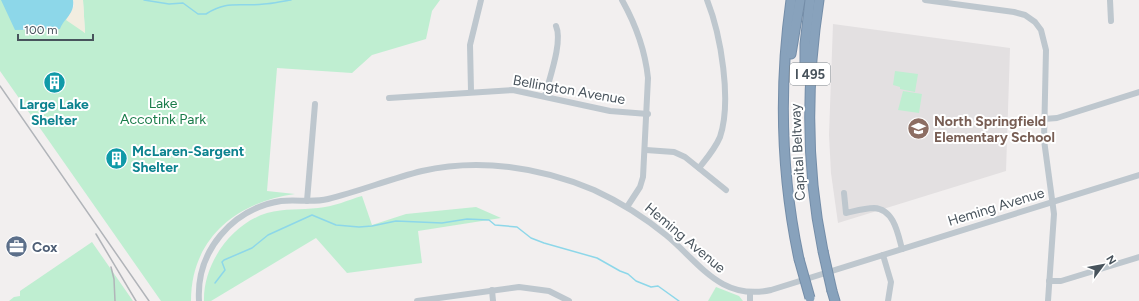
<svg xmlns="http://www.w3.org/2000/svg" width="1139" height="301" font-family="Figtree,sans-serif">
	<rect width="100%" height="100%" fill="#f2efef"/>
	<polygon fill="#e3e0e1" points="833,24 1010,48 1006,171 838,223 831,173 829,135"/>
	<g fill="#bfeed1">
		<path d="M0 0H73L70 16 85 33 83 0H440L432 11 426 39 372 55 352 73 277 68 267 191 295 194C237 202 191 238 191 301H161L0 71Z"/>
		<polygon points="895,71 918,74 915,92 900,89 900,87 893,85"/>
		<polygon points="903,91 922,94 919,113 898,110"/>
		<path d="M362 196 372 225 406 214 476 207 501 218 418 231 422 263 347 273 316 238 211 301H204C203 264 231 224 267 213 285 208 301 210 318 208 333 207 348 200 362 196Z"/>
		<polygon points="92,242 133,301 9,301 14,297 20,296 20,291"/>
		<polygon points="716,287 739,296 743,301 708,301"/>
	</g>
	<polygon fill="#f2ede0" points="73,0 83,0 85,33 66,20 74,6"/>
	<path fill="#8dd7e9" d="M1 0H73C75 14 64 18 60 29L15 30Z"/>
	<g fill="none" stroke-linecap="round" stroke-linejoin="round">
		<g stroke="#8dd7e9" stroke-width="1.5">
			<path d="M144 0 169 4 183 3 198 14H206C228 0 238 7 264 4 273 4 282 1 291 0"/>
			<polyline points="215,283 225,270 222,262 224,260 252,248 268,235 312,215 336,225 359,227 372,226 396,221 442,223 467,219 489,220 495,225 517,227 531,238 544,243 597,258 620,271 628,274 636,281 651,287 658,286 679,301"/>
		</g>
		<defs>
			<g id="highway">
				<path d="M791 0C779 86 781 174 799 259"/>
				<path d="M819 0C806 84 806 168 823 251"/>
				<polyline points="791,54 800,0"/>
				<polyline points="805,75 805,44 810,0"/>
				<polyline points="832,291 835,301"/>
			</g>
		</defs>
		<use href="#highway" stroke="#748da8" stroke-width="11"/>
		<g stroke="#bec7ce" stroke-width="6">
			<path d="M622 0C636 25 645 49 648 78L643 177 640 187 627 207"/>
			<polyline points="925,0 1014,12 1025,15 1035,22 1041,30 1046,50 1044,140 1054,214 1048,301"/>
			<polyline points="1110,0 1111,21"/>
			<polyline points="471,91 470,45 481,0"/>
			<path d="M545 96C549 79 563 42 556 26"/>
			<polyline points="389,98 513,90 610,111 648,114"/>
			<polyline points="1044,119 1057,118 1139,92"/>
			<polyline points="646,150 674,152 685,157 726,190"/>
			<path d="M699 168C707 158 715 149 720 137 732 101 721 35 707 0"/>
			<path d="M844 193 846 213C855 211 865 208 874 208 894 209 898 234 902 249"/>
			<polyline points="307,201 315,104"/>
			<polyline points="883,255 891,282 888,301"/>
			<polyline points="1049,281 1061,281 1139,257"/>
			<polyline points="492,290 493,301"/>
			<path d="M199 301C196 251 232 209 281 201 297 199 312 203 328 199 360 191 390 179 422 171 479 158 540 167 594 190 620 202 644 217 666 235 699 262 720 301 771 290L1139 175"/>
			<polyline points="417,301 519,287 549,291 569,301"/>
			<polyline points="750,301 750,292"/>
		</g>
		<use href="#highway" stroke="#88a2bc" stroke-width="9"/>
		<g stroke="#b1b4b9" stroke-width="1.5">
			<polyline points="0,86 149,301"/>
			<polyline points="96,234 136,301"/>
			<polyline points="111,267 114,279 115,301"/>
		</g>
		<defs>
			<g id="highway-bridge">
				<polyline points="823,251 832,291"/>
				<polyline points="799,259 810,298"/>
			</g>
		</defs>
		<use href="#highway-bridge" stroke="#748da8" stroke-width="11" stroke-linecap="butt"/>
		<use href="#highway-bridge" stroke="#88a2bc" stroke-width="9"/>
	</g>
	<defs>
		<symbol id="building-disc" viewBox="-11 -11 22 22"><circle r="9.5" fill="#0f9aa8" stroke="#fff"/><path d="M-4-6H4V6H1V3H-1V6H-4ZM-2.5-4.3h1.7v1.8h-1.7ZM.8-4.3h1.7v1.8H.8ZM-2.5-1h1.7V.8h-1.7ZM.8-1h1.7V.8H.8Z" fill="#fff"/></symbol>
		<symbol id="school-disc" viewBox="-11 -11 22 22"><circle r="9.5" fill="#8d6e63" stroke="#fff"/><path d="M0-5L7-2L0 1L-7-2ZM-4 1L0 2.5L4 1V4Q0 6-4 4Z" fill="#fff"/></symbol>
		<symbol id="office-disc" viewBox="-11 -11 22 22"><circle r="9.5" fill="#5c6f8a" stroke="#fff"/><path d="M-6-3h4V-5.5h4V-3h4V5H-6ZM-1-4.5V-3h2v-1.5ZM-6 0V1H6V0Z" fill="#fff"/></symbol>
	</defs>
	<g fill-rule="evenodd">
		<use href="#building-disc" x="42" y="70" width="25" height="25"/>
		<use href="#school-disc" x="906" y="116" width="25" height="25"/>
		<use href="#building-disc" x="104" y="146" width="25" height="25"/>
		<use href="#office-disc" x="4" y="234" width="25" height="25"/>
	</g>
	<g text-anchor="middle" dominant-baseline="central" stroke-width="4" stroke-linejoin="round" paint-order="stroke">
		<rect fill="#fff" stroke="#7f878d" stroke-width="1" x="790" y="63" width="40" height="22" rx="3"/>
		<g font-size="13" font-weight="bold" fill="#48535c">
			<text x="810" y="74">I 495</text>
		</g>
		<g font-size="14" fill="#48535c" stroke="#fff">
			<text transform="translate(569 90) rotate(10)">Bellington Avenue</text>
			<text transform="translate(798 152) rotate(-93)">Capital Beltway</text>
			<text transform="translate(996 207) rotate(-17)">Heming Avenue</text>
			<text transform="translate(685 238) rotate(40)">Heming Avenue</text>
		</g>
		<g font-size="14" fill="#1a7c4a" stroke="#fff">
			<text x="163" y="103">Lake<tspan x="163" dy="16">Accotink Park</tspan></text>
		</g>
		<g font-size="14" font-weight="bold" fill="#0d838f" stroke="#fff">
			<text x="54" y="104">Large Lake<tspan x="54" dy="16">Shelter</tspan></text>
			<text x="132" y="151" text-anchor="start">McLaren-Sargent<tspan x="132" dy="16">Shelter</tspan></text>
		</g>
		<g font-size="14" font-weight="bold" fill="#785e54" stroke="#fff" text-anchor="start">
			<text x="934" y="121">North Springfield<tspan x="934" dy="16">Elementary School</tspan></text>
		</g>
		<g font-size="14" font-weight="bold" fill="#4e5e75" stroke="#fff" text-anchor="start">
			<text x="32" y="247">Cox</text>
		</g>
	</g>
	<g transform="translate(1103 265) rotate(58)" stroke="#ffffff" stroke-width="3" paint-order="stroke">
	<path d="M0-3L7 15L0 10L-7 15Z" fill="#48535c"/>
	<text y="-6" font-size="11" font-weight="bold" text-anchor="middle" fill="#48535c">N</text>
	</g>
	<path d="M18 34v6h75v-6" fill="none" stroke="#48535c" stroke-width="2"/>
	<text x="24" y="34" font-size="12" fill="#48535c" stroke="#ffffff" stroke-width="3" paint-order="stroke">100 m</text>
</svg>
